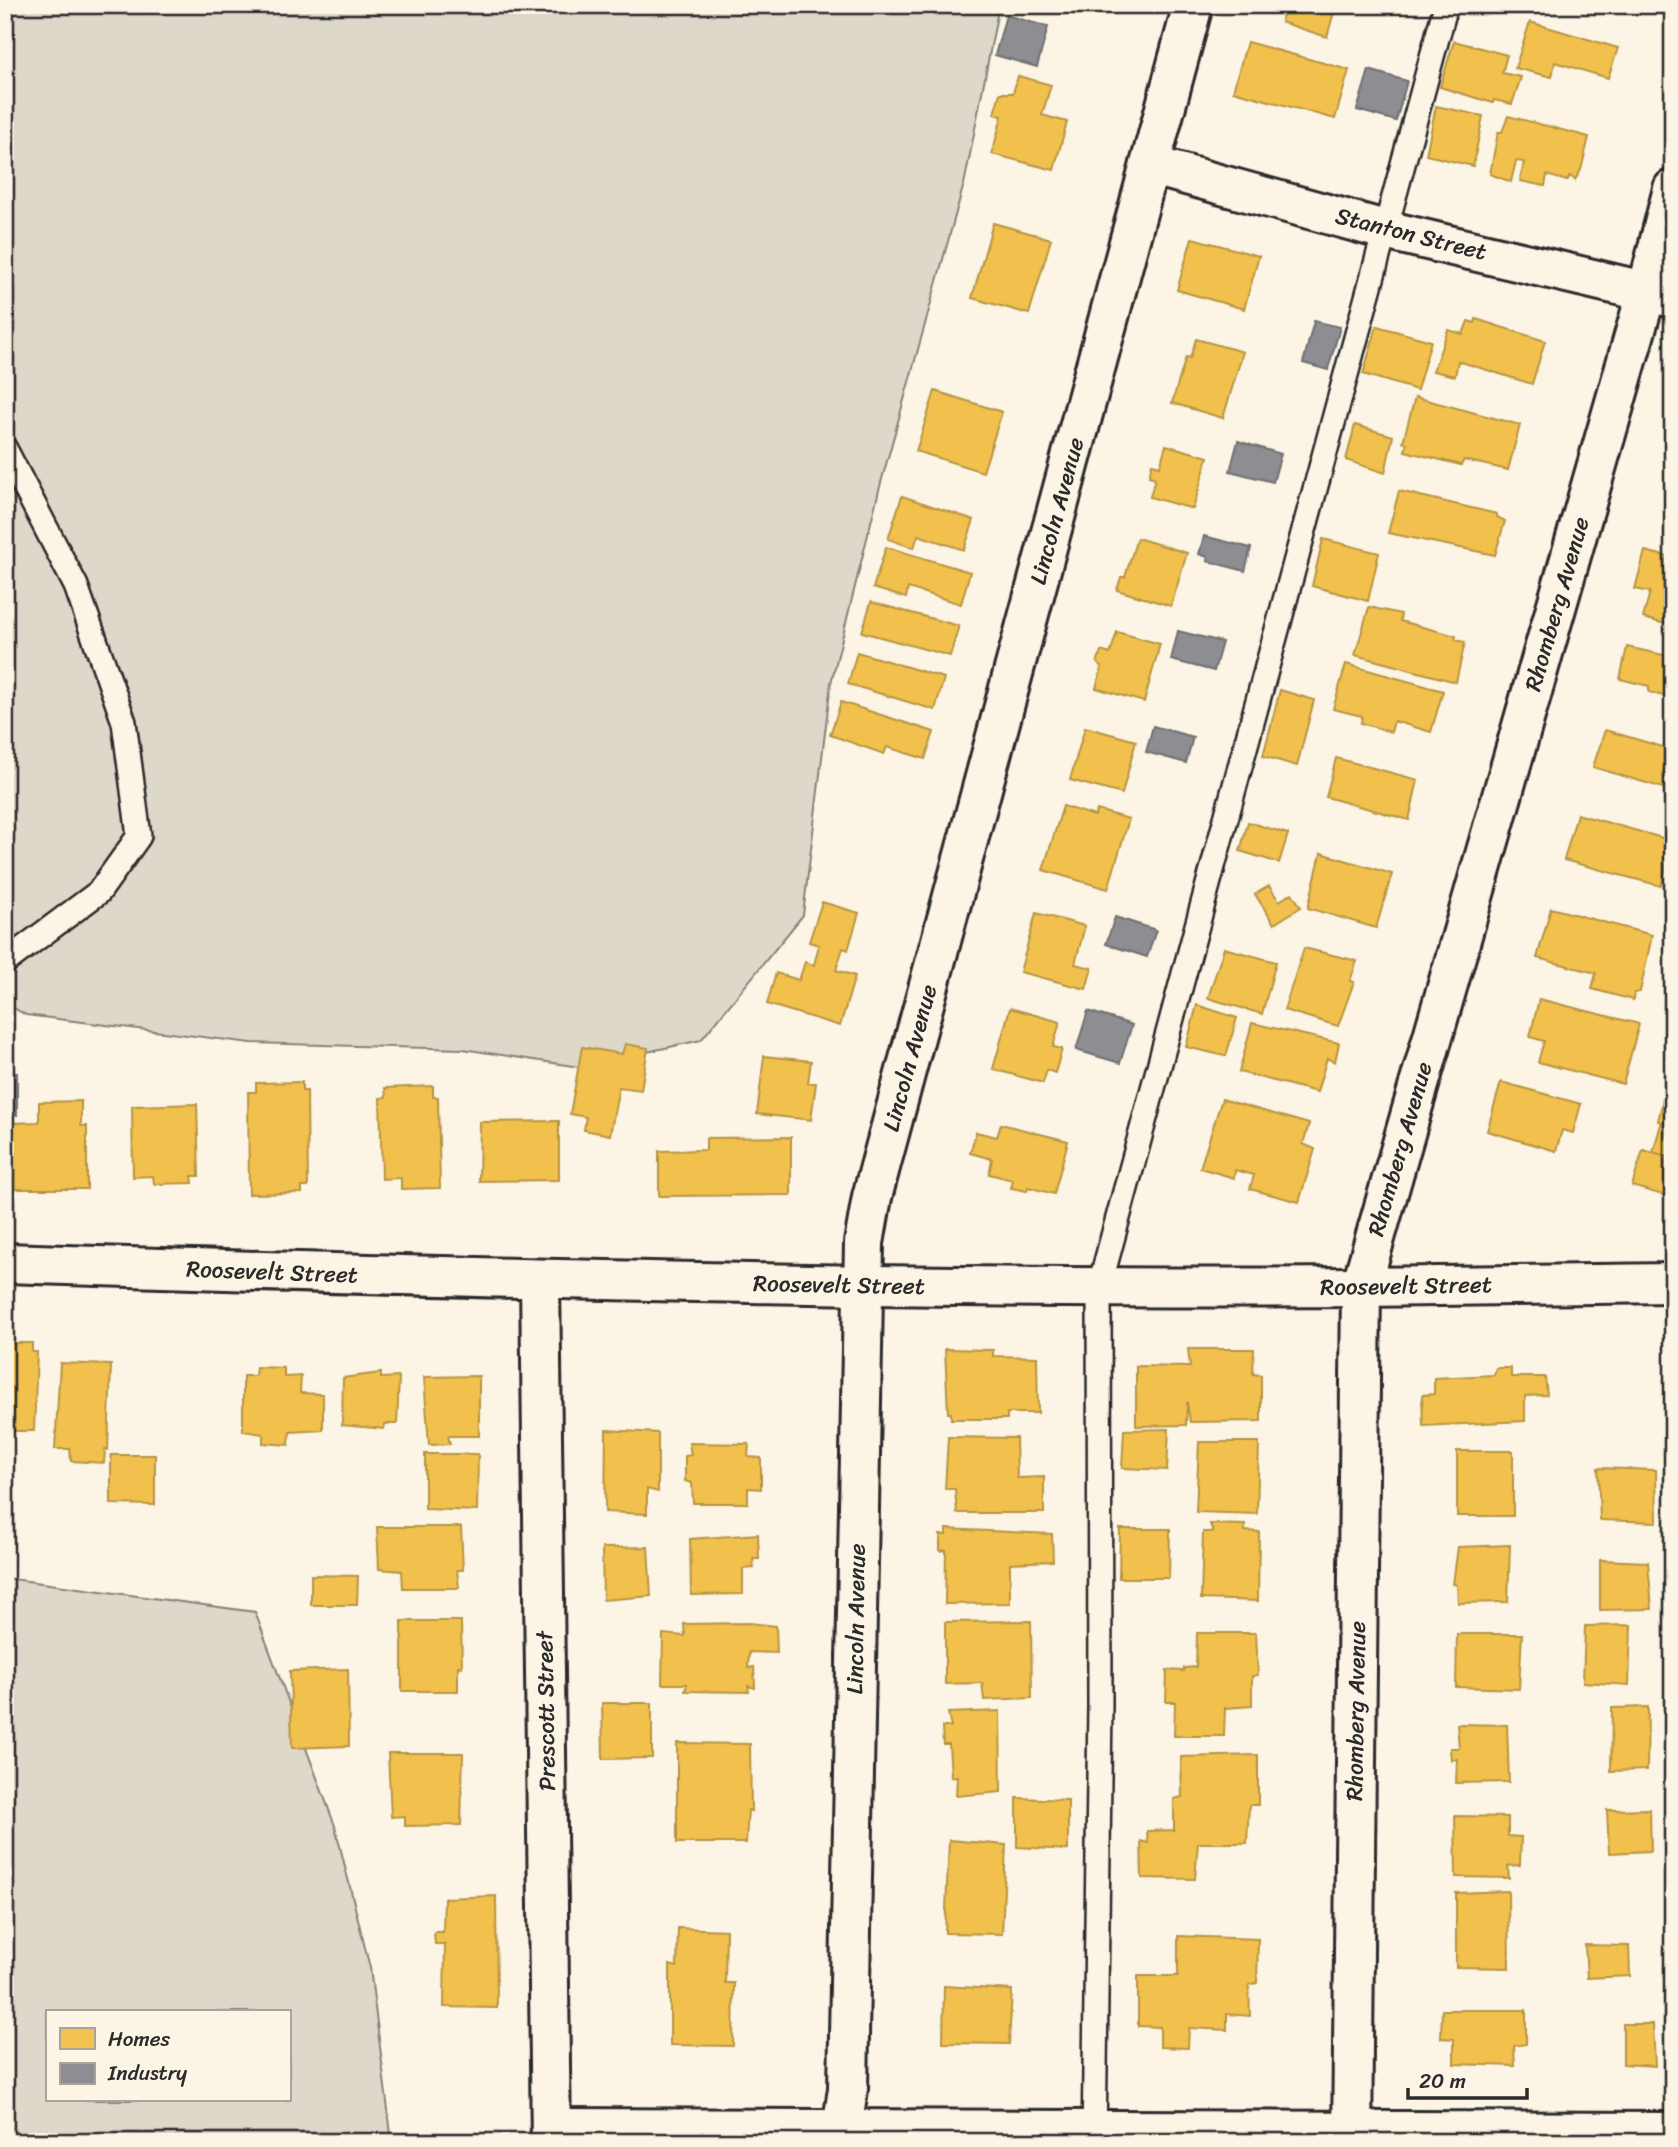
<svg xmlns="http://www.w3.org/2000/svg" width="1678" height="2147" font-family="Sriracha,sans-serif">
	<rect width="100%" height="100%" fill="#fcf5e5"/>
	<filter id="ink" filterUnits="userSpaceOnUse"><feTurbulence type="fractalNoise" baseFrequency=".0143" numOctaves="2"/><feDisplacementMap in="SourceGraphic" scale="14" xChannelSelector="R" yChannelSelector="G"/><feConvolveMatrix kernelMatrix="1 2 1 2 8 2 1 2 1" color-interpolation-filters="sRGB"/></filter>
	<g filter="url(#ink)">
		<g fill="#ded8ca" stroke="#84827a" stroke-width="2" fill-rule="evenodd">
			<polygon points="5,5 999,5 965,180 879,490 831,683 803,915 701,1040 579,1067 463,1049 251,1043 26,1015 5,1003"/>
			<path d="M5 1578 255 1612 335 1826 370 1968 392 2142H5ZM47 2012H289V2100H47Z"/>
		</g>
		<g fill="#f2c14e" stroke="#b69444" stroke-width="2">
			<polygon points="1285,5 1336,5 1327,37 1281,22"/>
			<polygon points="1530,22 1618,48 1608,78 1555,62 1552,77 1515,68"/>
			<polygon points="1454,41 1507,55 1502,73 1521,77 1512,104 1494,100 1493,103 1440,87"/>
			<polygon points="1247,42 1349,70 1335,119 1233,91"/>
			<polygon points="1018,76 1051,85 1042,115 1067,122 1054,170 992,154 1002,116 994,114 1000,93 1013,93"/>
			<polygon points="1436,106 1483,116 1473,166 1426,155"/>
			<polygon points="1508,116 1589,137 1581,170 1575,180 1570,176 1567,181 1547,175 1545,186 1520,181 1524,162 1516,161 1511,182 1490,174 1498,132 1502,132"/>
			<polygon points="993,223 1051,239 1029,314 972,298"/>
			<polygon points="1192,238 1259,256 1244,309 1177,290"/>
			<polygon points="1476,319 1545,341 1532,384 1458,361 1455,376 1433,371 1448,330 1463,334 1468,321 1475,323"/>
			<polygon points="1377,326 1431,341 1417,390 1363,374"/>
			<polygon points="1196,339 1243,352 1223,418 1172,403 1186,357 1190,358"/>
			<polygon points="935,391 1002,412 983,472 916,451"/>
			<polygon points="1415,397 1520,425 1508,470 1464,460 1461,465 1405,451 1407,443 1403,442"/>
			<polygon points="1355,425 1393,436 1385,473 1346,460"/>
			<polygon points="1166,445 1208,457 1193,509 1150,497 1155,478 1149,476 1152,464 1160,466"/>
			<polygon points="1399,491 1497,514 1497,517 1505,521 1495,555 1388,533"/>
			<polygon points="902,496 974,520 964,550 918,535 914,548 888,539"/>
			<polygon points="1137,538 1187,553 1171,606 1117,590 1121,577 1125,577"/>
			<polygon points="1323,539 1379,553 1368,601 1312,586"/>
			<polygon points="886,547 970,572 961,604 908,588 906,598 873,588"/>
			<polygon points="1645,551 1673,558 1673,626 1643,618 1650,592 1635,589"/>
			<polygon points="871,602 959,626 950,656 862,632"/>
			<polygon points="1369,607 1401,614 1400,621 1456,636 1455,640 1465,642 1456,682 1355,655"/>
			<polygon points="1117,632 1160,644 1144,702 1096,688 1102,667 1097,663 1101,651 1110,654"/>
			<polygon points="1627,647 1673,657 1673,699 1649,692 1649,686 1620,679"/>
			<polygon points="857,652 944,678 935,710 848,684"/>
			<polygon points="1346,664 1443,691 1431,732 1394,721 1391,732 1361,723 1362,716 1333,709"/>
			<polygon points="1280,690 1314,700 1297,766 1263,756"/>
			<polygon points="841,702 934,732 925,759 887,747 884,754 830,735"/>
			<polygon points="1085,727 1136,741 1122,794 1070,780"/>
			<polygon points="1605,730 1673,750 1673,791 1593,767"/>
			<polygon points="1336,758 1418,780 1409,820 1326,797"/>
			<polygon points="1063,806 1095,816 1097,810 1129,819 1108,889 1043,870"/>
			<polygon points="1577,814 1673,841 1661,886 1564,860"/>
			<polygon points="1248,822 1288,834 1279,863 1240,851"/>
			<polygon points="1321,853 1392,874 1376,928 1308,908"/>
			<polygon points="1269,886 1279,901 1292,893 1301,907 1274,924 1255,894"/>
			<polygon points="822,902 859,913 848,950 843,948 836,970 855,976 840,1026 767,1004 776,973 799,980 805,962 814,965 819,945 809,942"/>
			<polygon points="1551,908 1652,935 1640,992 1634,993 1633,1000 1592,989 1596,973 1537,958"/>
			<polygon points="1036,913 1085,926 1075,964 1092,968 1086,989 1020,972"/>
			<polygon points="1224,948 1276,962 1262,1014 1208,998"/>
			<polygon points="1304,948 1357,961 1350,981 1354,982 1338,1026 1284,1010"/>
			<polygon points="1539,999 1639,1024 1623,1084 1538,1062 1544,1041 1530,1037"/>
			<polygon points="1197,1005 1237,1018 1226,1056 1186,1047"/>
			<polygon points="1010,1008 1060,1022 1053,1047 1062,1049 1055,1073 1047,1070 1043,1083 993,1069"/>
			<polygon points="1252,1023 1339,1043 1335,1062 1327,1058 1317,1092 1239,1072"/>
			<polygon points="625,1044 648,1048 641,1090 619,1087 610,1135 584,1130 586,1117 570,1114 582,1047 622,1054"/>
			<polygon points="764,1056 811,1061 808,1083 816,1083 811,1120 757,1114"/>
			<polygon points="302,1082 302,1091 307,1091 308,1187 302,1187 302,1193 249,1194 248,1092 256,1092 256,1083"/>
			<polygon points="1501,1082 1581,1104 1573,1133 1562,1130 1556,1151 1487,1131"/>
			<polygon points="433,1086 433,1097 438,1097 440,1188 401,1189 401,1178 382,1179 380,1098 386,1097 385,1088"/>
			<polygon points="1664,1095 1673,1097 1673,1125 1658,1121"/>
			<polygon points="1222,1099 1309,1124 1303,1144 1315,1149 1299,1202 1250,1189 1254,1175 1235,1170 1234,1178 1200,1168"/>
			<polygon points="81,1101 81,1126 87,1126 87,1189 9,1189 10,1123 39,1122 39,1102"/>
			<polygon points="197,1104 199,1176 192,1176 193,1183 154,1184 153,1176 133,1177 132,1106"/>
			<polygon points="559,1121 559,1180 479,1181 480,1122"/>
			<polygon points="1001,1124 1068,1141 1054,1194 1028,1187 1027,1191 1011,1188 1013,1180 989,1174 992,1159 970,1153 976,1132 997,1137"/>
			<polygon points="1661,1124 1673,1128 1673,1158 1653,1152"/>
			<polygon points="791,1137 791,1195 659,1196 659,1151 706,1150 706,1138"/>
			<polygon points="1643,1150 1673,1159 1673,1198 1632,1186"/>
			<polygon points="5,1343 32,1343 32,1352 37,1352 34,1431 5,1431"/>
			<polygon points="945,1349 993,1350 993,1356 1037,1357 1038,1413 1007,1413 1007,1419 951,1419 951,1413 948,1413"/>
			<polygon points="1188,1349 1254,1349 1253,1374 1261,1375 1261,1421 1190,1422 1187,1402 1186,1425 1136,1426 1136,1366 1190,1367"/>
			<polygon points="60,1363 111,1365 108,1450 105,1449 104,1463 71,1461 70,1449 55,1449"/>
			<polygon points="256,1367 284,1368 284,1377 301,1376 300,1393 323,1394 323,1430 290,1432 289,1445 263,1443 263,1434 243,1431 243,1376 255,1376"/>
			<polygon points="1496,1368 1511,1368 1511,1377 1545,1377 1547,1395 1525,1396 1525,1421 1423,1426 1422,1395 1434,1394 1434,1378 1494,1375"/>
			<polygon points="381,1373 381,1378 399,1377 397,1424 385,1424 384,1429 342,1425 343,1378"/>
			<polygon points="479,1376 479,1436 448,1436 450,1444 429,1445 424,1377"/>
			<polygon points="1169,1429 1167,1470 1122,1468 1124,1430"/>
			<polygon points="606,1430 658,1433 658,1492 647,1489 647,1514 605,1512"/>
			<polygon points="948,1437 1016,1438 1017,1478 1044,1477 1044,1513 957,1513 955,1489 945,1489"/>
			<polygon points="1199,1442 1259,1442 1257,1514 1196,1512"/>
			<polygon points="689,1443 749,1444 748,1457 761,1458 761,1489 748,1488 748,1503 693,1503 692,1483 685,1481 685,1456 691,1455"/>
			<rect x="1457" y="1451" width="56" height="65"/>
			<polygon points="425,1454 478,1454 477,1511 425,1509"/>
			<polygon points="111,1455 155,1455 155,1505 111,1504"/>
			<polygon points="1598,1468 1656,1470 1657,1522 1600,1520"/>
			<polygon points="1210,1524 1245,1525 1245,1531 1259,1532 1258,1601 1201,1599 1203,1532 1213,1532"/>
			<polygon points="377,1527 461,1527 463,1570 457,1570 459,1588 403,1588 402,1571 379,1569"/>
			<polygon points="946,1529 1052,1534 1053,1561 1010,1563 1010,1603 945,1604 946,1550 940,1551 940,1535 946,1535"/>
			<polygon points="1120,1529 1170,1529 1169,1578 1119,1578"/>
			<polygon points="758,1534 759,1559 753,1559 754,1568 743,1569 743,1594 691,1595 690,1539"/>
			<polygon points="1510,1545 1508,1602 1458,1603 1457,1585 1453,1584 1458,1547"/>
			<polygon points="648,1547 651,1596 603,1600 602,1548"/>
			<polygon points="1600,1560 1648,1562 1652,1609 1600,1610"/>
			<polygon points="311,1575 358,1576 357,1605 311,1605"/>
			<polygon points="402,1621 461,1621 462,1667 458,1666 458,1691 402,1691"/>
			<polygon points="1031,1621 1032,1698 984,1700 982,1683 945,1684 945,1622"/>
			<polygon points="749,1623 776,1626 777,1653 749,1652 748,1668 754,1667 755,1688 748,1686 749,1692 685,1691 687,1684 662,1684 663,1634 685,1636 684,1624"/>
			<polygon points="1631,1625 1629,1685 1583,1682 1585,1626"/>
			<polygon points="1197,1633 1256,1633 1258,1675 1252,1676 1252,1706 1225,1708 1224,1736 1174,1736 1175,1702 1166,1702 1167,1670 1184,1671 1184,1668 1196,1667"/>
			<polygon points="1457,1634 1522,1634 1519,1689 1456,1687"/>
			<polygon points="348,1669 349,1746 292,1748 290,1671"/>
			<polygon points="602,1703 652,1703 652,1758 603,1759"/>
			<polygon points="1648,1707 1647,1770 1611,1771 1612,1708"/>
			<polygon points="1000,1711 1001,1792 956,1796 957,1776 951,1777 949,1744 943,1744 942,1727 951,1727 948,1713"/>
			<polygon points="1457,1724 1507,1725 1509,1782 1456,1783 1457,1759 1451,1760 1450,1748 1459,1748"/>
			<polygon points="677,1743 750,1744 751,1811 748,1810 746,1843 677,1843"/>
			<polygon points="388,1753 463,1753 461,1825 405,1826 405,1816 391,1817"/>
			<polygon points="1258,1755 1258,1805 1249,1805 1247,1843 1198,1843 1195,1879 1142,1878 1141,1841 1148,1843 1147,1831 1174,1830 1174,1799 1182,1797 1181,1757"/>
			<polygon points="1017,1798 1068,1800 1068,1850 1017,1847"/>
			<polygon points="1650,1809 1651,1851 1609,1853 1607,1810"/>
			<polygon points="1455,1816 1508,1817 1508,1836 1521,1837 1520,1865 1508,1866 1509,1878 1456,1877"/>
			<polygon points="949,1840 1006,1845 1002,1934 945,1933"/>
			<polygon points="1508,1891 1509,1968 1456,1967 1456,1893"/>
			<polygon points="496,1896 497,2008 444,2007 445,1944 435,1944 434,1932 443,1932 444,1898"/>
			<polygon points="678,1928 726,1930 725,1983 734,1983 733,2046 670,2045 670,1965 677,1967"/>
			<polygon points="1178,1936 1258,1939 1257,1983 1249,1985 1250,2016 1227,2014 1227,2030 1189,2028 1188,2048 1160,2047 1160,2027 1138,2026 1138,1976 1178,1976"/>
			<polygon points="1585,1945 1629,1946 1630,1976 1587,1978"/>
			<polygon points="944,1986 1012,1990 1009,2044 943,2043"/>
			<polygon points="1442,2010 1526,2010 1526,2044 1514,2046 1515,2066 1454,2064 1454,2039 1441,2038"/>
			<polygon points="1623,2024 1653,2024 1655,2066 1623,2064"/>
		</g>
		<g fill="#8d8d92" stroke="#707073" stroke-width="2">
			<polygon points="1006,15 1048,27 1037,67 995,55"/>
			<polygon points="1369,70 1407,81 1396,121 1357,110"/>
			<polygon points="1314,321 1340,327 1328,370 1303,363"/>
			<polygon points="1238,441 1281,454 1273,482 1230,471"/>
			<polygon points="1204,536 1251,548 1245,571 1207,561 1208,557 1199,554"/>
			<polygon points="1178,631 1222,642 1214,671 1171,660"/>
			<polygon points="1153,726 1193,737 1186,763 1146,752"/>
			<polygon points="1115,917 1156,930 1147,957 1106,944"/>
			<polygon points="1088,1011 1132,1025 1120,1063 1076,1050"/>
			<rect x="5" y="1073" width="12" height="42"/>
		</g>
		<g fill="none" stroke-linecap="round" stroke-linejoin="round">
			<defs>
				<g id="service">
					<polyline points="5,449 76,586 124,722 139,836 99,892 5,962"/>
					<polyline points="1094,2142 1100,1706 1099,1288 1446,5"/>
				</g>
				<g id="minor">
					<polyline points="1150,165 1385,230 1673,298"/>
					<polyline points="540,1281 551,2142"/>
					<polyline points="1361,1287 1673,1283"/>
					<polyline points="551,2128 1673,2132"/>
					<polyline points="840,2142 848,2089 864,1243 872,1197 1193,5"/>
				</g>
				<g id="tertiary">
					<path d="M5 1263C457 1278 909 1290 1361 1287"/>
					<polyline points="1352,2142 1361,1287 1647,291 1673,189"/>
				</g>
			</defs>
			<use href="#service" stroke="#2b2b2b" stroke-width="28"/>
			<use href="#minor" stroke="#2b2b2b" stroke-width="44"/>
			<use href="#tertiary" stroke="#2b2b2b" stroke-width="44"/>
			<use href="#service" stroke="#fcf5e5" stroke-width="23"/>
			<use href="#minor" stroke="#fcf5e5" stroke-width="38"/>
			<use href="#tertiary" stroke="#fcf5e5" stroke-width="38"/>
		</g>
	</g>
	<g text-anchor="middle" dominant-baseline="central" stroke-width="7" stroke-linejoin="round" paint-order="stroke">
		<g font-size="23" fill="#2b2b2b" stroke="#fcf5e5">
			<text transform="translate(1411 234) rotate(14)">Stanton Street</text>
			<text transform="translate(1057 511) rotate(-75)">Lincoln Avenue</text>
			<text transform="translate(1557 604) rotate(-74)">Rhomberg Avenue</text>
			<text transform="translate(910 1058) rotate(-75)">Lincoln Avenue</text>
			<text transform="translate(1400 1149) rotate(-74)">Rhomberg Avenue</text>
			<text transform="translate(272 1272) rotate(2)">Roosevelt Street</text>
			<text transform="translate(839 1285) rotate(1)">Roosevelt Street</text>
			<text transform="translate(1406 1286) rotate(-1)">Roosevelt Street</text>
			<text transform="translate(856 1619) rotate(-89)">Lincoln Avenue</text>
			<text transform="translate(546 1711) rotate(-91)">Prescott Street</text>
			<text transform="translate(1356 1711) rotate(-89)">Rhomberg Avenue</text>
		</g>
	</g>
	<rect width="1678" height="2147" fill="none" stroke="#fcf5e5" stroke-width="28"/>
	<rect x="14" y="14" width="1650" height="2119" fill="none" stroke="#2b2b2b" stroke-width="2.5" filter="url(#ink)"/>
	<rect x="46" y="2010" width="245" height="91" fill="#fcf5e5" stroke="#a8a49b" stroke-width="2"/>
	<rect x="60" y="2028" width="35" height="21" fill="#f2c14e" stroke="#a8a49b" stroke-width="2"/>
	<text x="108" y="2046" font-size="21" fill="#2b2b2b">Homes</text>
	<rect x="60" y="2063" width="35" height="21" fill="#8d8d92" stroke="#a8a49b" stroke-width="2"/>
	<text x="108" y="2080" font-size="21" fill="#2b2b2b">Industry</text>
	<path d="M1408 2088v10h119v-10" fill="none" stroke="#2b2b2b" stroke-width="3.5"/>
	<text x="1419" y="2088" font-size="21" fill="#2b2b2b" stroke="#fcf5e5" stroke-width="5" paint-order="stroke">20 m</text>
</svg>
